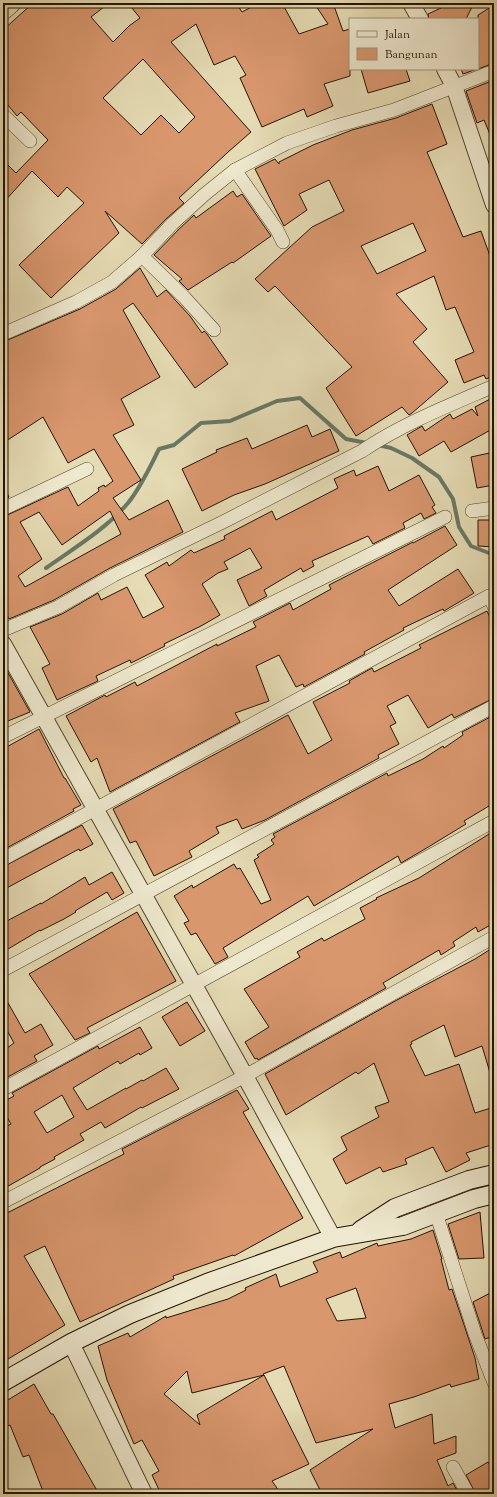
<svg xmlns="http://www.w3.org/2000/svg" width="497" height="1497" font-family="'Sorts Mill Goudy',serif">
	<rect width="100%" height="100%" fill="#e5dbb4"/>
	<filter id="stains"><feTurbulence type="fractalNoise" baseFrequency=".005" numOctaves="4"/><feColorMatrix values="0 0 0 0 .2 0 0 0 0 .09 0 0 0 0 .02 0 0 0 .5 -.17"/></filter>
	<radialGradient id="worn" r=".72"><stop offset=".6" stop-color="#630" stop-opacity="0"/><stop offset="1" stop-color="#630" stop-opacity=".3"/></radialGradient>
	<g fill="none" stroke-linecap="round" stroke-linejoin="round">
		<g stroke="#687865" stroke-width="4">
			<polyline points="378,445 391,448 412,458 439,477 453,499 459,527 471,546 494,555"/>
			<path d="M46 568C74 548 105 530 128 503 141 487 150 467 159 449L174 445 201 423 230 421 277 401 300 398 346 439 367 443"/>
		</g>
	</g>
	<g fill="#d9976e" stroke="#241400" fill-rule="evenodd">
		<path d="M33 3H109L91 17 113 42 129 26 140 18 128 3H236L242 12 259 3H282L299 34 328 24 314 3H333L343 31 350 29V76L324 84 333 106 307 117 304 109 262 127 240 78 246 75 235 56 214 65 196 24 171 42 251 132 227 153 179 198 184 203 166 219 142 244 105 211 119 233 51 298 19 265 84 203 67 187 58 197 32 171 3 203V160L16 173 48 140 21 112 17 116 3 99V30ZM143 59 195 117 179 133 161 115 141 135 103 98Z"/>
		<polygon points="439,3 474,3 466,19 429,19 428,14 441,8"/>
		<polygon points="494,5 494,63 478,69 478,15"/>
		<polygon points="361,69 406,69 410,81 368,93"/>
		<polygon points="461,69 477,69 463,74"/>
		<polygon points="494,80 494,144 484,120 477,123 466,91"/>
		<path d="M432 104 447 144 427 152 463 237 481 231 494 267V376L486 379 484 375 464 383 455 360 474 352 455 307 446 310 434 276 396 294 427 329 413 342 448 382 412 413 409 415 402 407 356 436 326 388 352 367 275 286 268 292 255 279 312 227 344 211 329 180 299 194 307 210 284 226 255 169 275 159 279 164V162L313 145 352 130 396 118ZM413 223 426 251 377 274 361 246Z"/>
		<polygon points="233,191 237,197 242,194 271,236 233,263 232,262 188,290 179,281 182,279 154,255 178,230 194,215 196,218"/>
		<path d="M140 268 157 297 166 290 190 316 202 333 204 331 207 334 228 364 195 388 133 303 123 310 160 377 121 399 134 425 113 435 141 480 113 498 129 520 168 500 183 532 110 568 54 600 9 619 3 607V517L68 487 78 506 99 491 98 488 104 485 105 487 113 481 94 449 68 463 43 417 3 443V342L80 309 116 289ZM110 511 121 534 25 587 18 576 42 559 20 522 39 512 62 545Z"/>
		<polygon points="494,397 494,428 451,452 444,441 419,456 407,435 422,426 425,431 450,414 453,419 472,409 478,416 475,407"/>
		<polygon points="307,425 312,437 330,429 339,451 265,484 234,495 202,511 182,469 217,452 216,450 247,438 252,449"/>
		<polygon points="494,452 494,485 477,488 471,457"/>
		<polygon points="378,466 389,491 419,475 435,505 432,507 436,513 424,519 421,513 403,523 405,528 373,544 368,536 312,561 314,566 303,572 301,568 264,590 267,596 249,606 237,580 262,568 250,548 224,562 228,569 218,573 202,584 220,615 201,626 164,644 165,646 131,663 130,660 96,676 98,681 57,700 42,668 50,664 30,627 62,614 98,593 101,600 127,587 143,618 164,607 145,575 167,562 169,566 191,550 194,553 225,539 224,536 272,511 276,520 338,488 334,479 354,470 356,476"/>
		<polygon points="3,485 9,497 3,500"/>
		<polygon points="478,520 494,520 494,547 478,546"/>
		<polygon points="445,526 457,545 388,590 399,606 458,569 474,593 444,611 443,609 403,628 404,630 364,652 365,654 304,687 303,684 296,687 279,655 256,666 269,701 235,713 240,722 110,792 97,758 91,762 66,716 105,695 106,697 135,682 137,686 217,644 217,646 256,627 253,622 290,603 293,610 331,589 329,585 413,542 413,543"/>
		<polygon points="487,611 494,626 494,698 454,718 452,714 428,728 408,695 387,706 396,723 390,726 399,744 378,755 379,758 265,820 242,829 237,819 216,827 219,833 189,851 192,857 154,876 136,841 130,843 113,809 288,715 308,754 332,740 313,702 350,683 349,681 372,668 374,672 421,648 419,645"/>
		<polygon points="3,664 30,712 3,723"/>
		<polygon points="494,715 494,803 464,821 466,824 425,849 401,863 398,856 314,906 308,896 223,948 228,957 215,964 196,933 191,935 184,923 189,921 174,896 192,885 193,888 234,864 237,869 240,868 261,904 271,900 254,860 259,857 257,855 274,844 271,840 275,837 273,834 387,773 388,776 423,759 443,746 444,748 463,735 462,732"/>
		<polygon points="39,729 64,778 65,778 81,805 73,809 74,811 3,850 3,749"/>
		<polygon points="82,825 93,844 80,851 79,849 3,890 3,867"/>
		<polygon points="489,834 494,841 494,923 478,932 476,927 453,942 455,946 441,955 439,950 383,983 386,988 258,1060 257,1058 255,1059 245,1042 269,1027 244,989 300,957 297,952 322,938 324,941 365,919 360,908 377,899 376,898 419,878"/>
		<polygon points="112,872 124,893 112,900 107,892 75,911 76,912 64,919 40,931 40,930 3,952 3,923 41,903 41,904 85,877 89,885"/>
		<polygon points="137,912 176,981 87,1028 90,1033 75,1040 29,974"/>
		<polygon points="494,947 494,1005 490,1007 494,1021 494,1076 491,1076 482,1046 455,1057 444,1025 411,1042 412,1044 410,1045 425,1076 459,1064 475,1113 494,1107 494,1144 466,1153 470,1160 446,1172 433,1147 405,1159 407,1164 383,1172 380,1167 346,1184 333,1159 347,1150 341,1137 379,1117 375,1107 389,1102 374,1063 358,1074 356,1072 286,1115 265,1074 397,1000 475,959"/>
		<polygon points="3,994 25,1033 41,1024 53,1045 34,1056 37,1061 4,1079 3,1077 3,1051 14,1043 3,1023"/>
		<polygon points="187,1002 205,1031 180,1046 162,1017"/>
		<path d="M140 1027 152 1048 140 1055 139 1053 120 1064 118 1061 73 1088 87 1110 126 1088V1089L142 1080 143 1081 166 1068 179 1089 142 1108 141 1107 105 1128 101 1122 80 1134 84 1140 54 1157 55 1159 40 1167V1168L3 1189V1128L11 1124 3 1110V1102L14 1096 12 1093 98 1046 99 1049ZM62 1095 74 1117 47 1133 34 1112Z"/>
		<polygon points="237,1090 249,1109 243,1112 303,1218 234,1256 233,1255 173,1276 174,1279 80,1322 45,1246 24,1256 65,1325 3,1362 3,1215 124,1154 122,1149"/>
		<polygon points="480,1212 484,1258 459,1259 448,1224"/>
		<path d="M433 1230 442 1259H441L449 1290 452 1289 475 1358 479 1379 451 1387 450 1384 414 1397 389 1404 395 1428 432 1414 434 1444 456 1436V1453L437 1460 448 1486 453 1483 459 1494H322L310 1470 373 1429 316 1443 284 1366 263 1374 264 1375 192 1393 187 1371 164 1394 200 1425 197 1415 264 1375 309 1464 272 1481 281 1494H161L152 1475 159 1471 142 1440 134 1444 107 1380 98 1346 128 1333 130 1337 166 1316V1318L228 1299 246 1290 245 1288 276 1274 280 1287 318 1272 313 1262 340 1252 342 1258 377 1243 378 1246 411 1239ZM356 1288 366 1318 337 1321 326 1299Z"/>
		<polygon points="494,1291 494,1336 485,1339 473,1302"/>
		<polygon points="34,1384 51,1414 53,1414 99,1494 44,1494 29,1455 23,1457 10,1425 3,1428 3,1403"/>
		<polygon points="488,1462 494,1472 494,1494 476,1494 466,1475"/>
	</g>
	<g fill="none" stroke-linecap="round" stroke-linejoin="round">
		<defs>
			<g id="minor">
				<polyline points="3,115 30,141"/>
				<polyline points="235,170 277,230 283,242"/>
				<polyline points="142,256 184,297 214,330"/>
				<polyline points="3,334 76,302 112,282 142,256 172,224 205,194 235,170 287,143 336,126 394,110 494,71"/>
				<polyline points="3,509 87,469"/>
				<polyline points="472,511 494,508"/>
				<path d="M3 630 58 607 114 575 223 522 362 451C402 424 450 405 494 386"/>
				<polyline points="3,737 445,517"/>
				<polyline points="3,859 489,596 494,606"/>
				<polyline points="3,970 494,706"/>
				<polyline points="3,1089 494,821"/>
				<polyline points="3,1202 245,1076 494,937"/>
				<polyline points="436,1213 475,1334 494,1383"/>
				<polyline points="453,1467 468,1494"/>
			</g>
			<g id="tertiary">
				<polyline points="411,3 420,19"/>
				<polyline points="445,69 454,86 494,205"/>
				<polyline points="3,644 245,1076 333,1238"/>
				<polyline points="71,1343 144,1494"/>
			</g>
			<g id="secondary">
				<polyline points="361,1230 395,1208 469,1180 494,1174"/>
				<polyline points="3,1382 71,1343 130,1314 207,1283 333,1238 403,1226 474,1199 494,1194"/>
			</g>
			<polyline id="trunk" points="3,9 10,3"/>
		</defs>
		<use href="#minor" stroke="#54462d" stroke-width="14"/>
		<use href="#tertiary" stroke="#54462d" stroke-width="18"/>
		<use href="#secondary" stroke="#241400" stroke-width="20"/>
		<use href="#trunk" stroke="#241400" stroke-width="22"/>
		<use href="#minor" stroke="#eee8ce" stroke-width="13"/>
		<use href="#tertiary" stroke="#eee8ce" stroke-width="16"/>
		<use href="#secondary" stroke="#eee8ce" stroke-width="18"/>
		<use href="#trunk" stroke="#e5dbb4" stroke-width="21"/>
	</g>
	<rect width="497" height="1497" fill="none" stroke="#e5dbb4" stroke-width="16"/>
	<rect x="4" y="4" width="489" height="1489" fill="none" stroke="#241400" stroke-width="2"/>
	<rect x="8" y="8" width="481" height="1481" fill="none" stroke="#241400"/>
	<rect x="349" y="18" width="130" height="52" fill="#eee8ce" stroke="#9d937c"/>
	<rect x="357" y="31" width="20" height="6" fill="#eee8ce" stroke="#9d937c"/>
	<text x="385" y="38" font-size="12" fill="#241400">Jalan</text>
	<rect x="357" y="48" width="20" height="12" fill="#d9976e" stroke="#9d937c"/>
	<text x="385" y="58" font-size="12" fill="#241400">Bangunan</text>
	<rect width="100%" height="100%" filter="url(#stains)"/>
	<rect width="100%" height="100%" fill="url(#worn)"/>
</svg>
